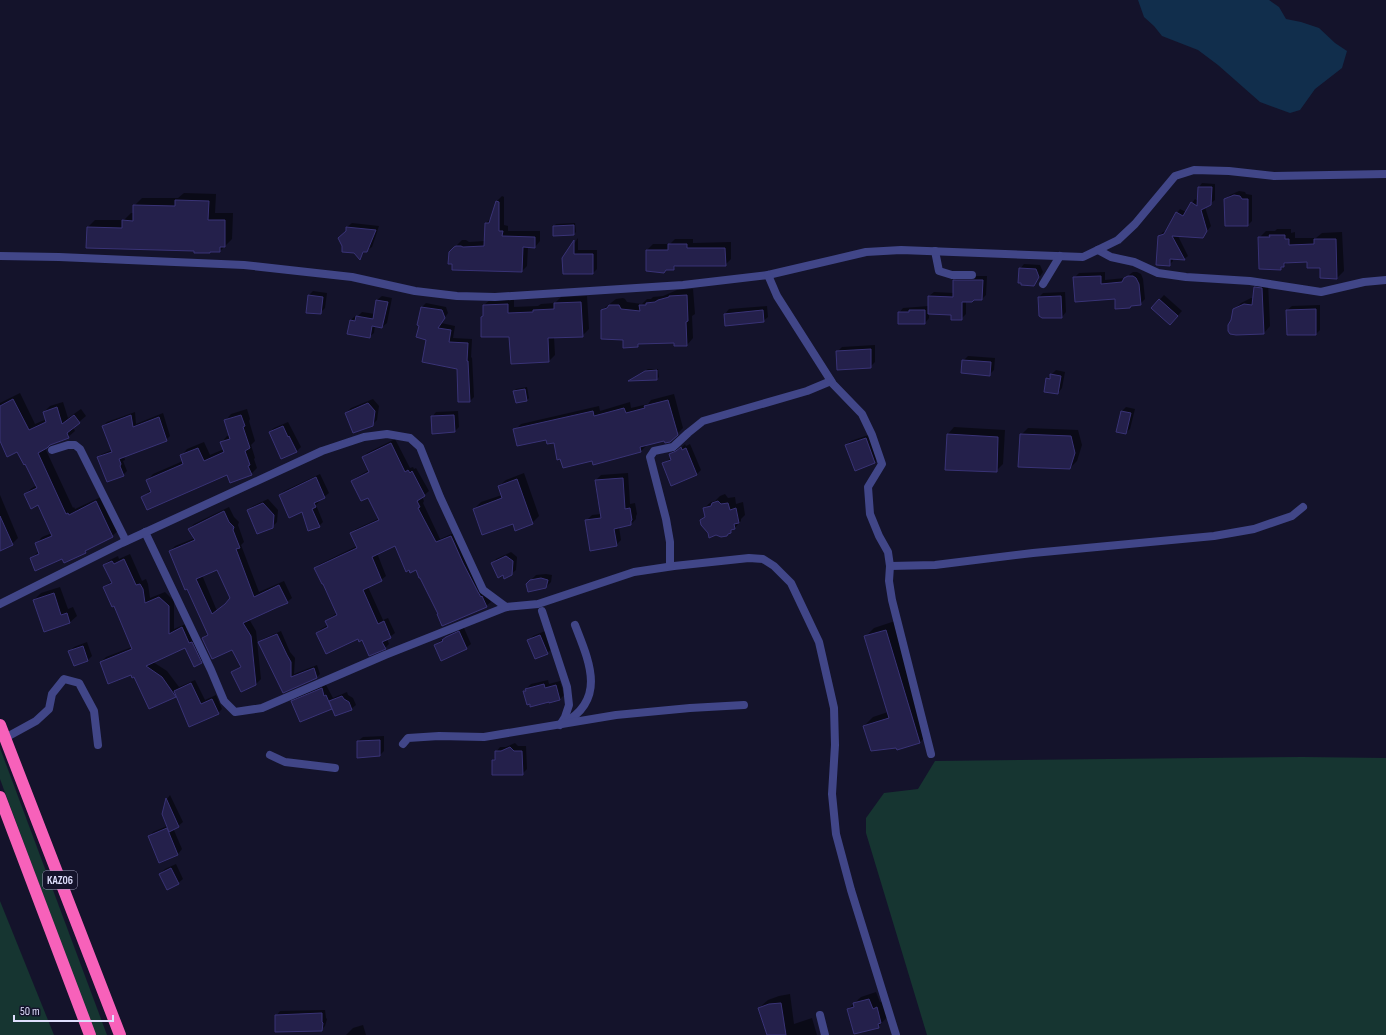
<svg xmlns="http://www.w3.org/2000/svg" width="1386" height="1035" font-family="'Sofia Sans Condensed',sans-serif">
	<rect width="100%" height="100%" fill="#14132b"/>
	<g fill="#163531">
		<polygon points="0,748 107,1035 95,1035 0,779"/>
		<polygon points="1302,757 1386,758 1386,1035 927,1035 866,833 866,818 884,793 918,789 935,761"/>
		<polygon points="0,901 54,1035 0,1035"/>
	</g>
	<polygon fill="#112e4c" points="1138,0 1269,0 1279,7 1286,19 1301,22 1319,28 1335,43 1347,51 1342,68 1315,89 1300,110 1290,113 1260,102 1218,65 1198,50 1162,36 1154,26 1144,17"/>
	<g fill="#0007" fill-rule="evenodd">
		<polygon points="1202,183 1215,184 1215,200 1205,207 1211,226 1202,237 1178,236 1188,256 1184,259 1173,258 1173,261 1169,265 1159,236 1163,232 1167,231 1177,213 1180,209 1186,212 1195,199 1198,201 1199,187"/>
		<polygon points="1239,191 1245,192 1246,194 1252,195 1252,221 1248,225 1225,200 1230,195"/>
		<polygon points="184,193 216,194 215,213 233,213 232,239 220,251 195,250 88,227 95,220 124,220 131,213 134,213 134,206 142,198 178,198"/>
		<polygon points="502,196 504,197 504,225 508,226 508,231 540,231 540,241 535,247 528,247 527,266 522,271 456,246 462,240 466,240 469,242 485,241 486,223 491,218 496,202"/>
		<polygon points="352,223 379,226 372,247 365,251 360,258 355,252 347,231 347,227"/>
		<polygon points="575,223 576,232 574,234 554,226 556,224"/>
		<polygon points="1277,229 1291,229 1291,233 1295,232 1295,238 1316,238 1322,233 1342,232 1344,271 1337,278 1321,277 1321,267 1308,261 1288,262 1280,269 1259,238 1266,231 1275,231"/>
		<polygon points="578,238 578,250 597,250 597,269 593,273 563,259"/>
		<polygon points="675,239 693,239 693,243 731,242 731,259 725,265 678,264 673,269 647,250 653,244 670,244"/>
		<polygon points="1024,264 1040,265 1043,272 1034,285 1020,269"/>
		<polygon points="1105,272 1105,280 1125,278 1133,272 1137,272 1141,274 1143,279 1145,299 1140,304 1116,298 1074,278 1079,273"/>
		<polygon points="959,276 987,276 986,295 982,299 974,299 966,301 966,314 961,319 952,314 929,313 929,318 925,323 899,313 903,308 929,306 929,296 934,292 954,293 954,281"/>
		<polygon points="1262,281 1268,282 1270,326 1264,333 1232,321 1234,310 1241,303 1251,298 1254,298 1255,288"/>
		<polygon points="693,289 695,314 692,316 693,338 687,345 675,342 640,343 638,346 624,339 602,310 616,299 623,298 625,299 627,302 642,304 647,299 651,299 653,297 663,296 677,290"/>
		<polygon points="313,291 327,293 325,308 320,313 308,296"/>
		<polygon points="1065,292 1066,312 1062,317 1039,297 1043,293"/>
		<polygon points="1164,295 1182,311 1170,324 1152,308"/>
		<polygon points="382,296 392,298 387,323 382,327 375,325 374,333 369,337 348,333 351,320 355,316 358,316 362,312 375,314 377,300"/>
		<polygon points="587,296 589,329 582,336 554,337 555,355 549,361 482,317 484,314 484,305 491,299 514,298 514,307 538,306 541,304 555,303 561,297"/>
		<polygon points="426,303 446,307 448,313 441,323 455,326 453,338 472,339 471,358 472,357 474,397 470,401 458,368 427,339 419,325 422,307"/>
		<polygon points="1320,305 1320,330 1316,334 1288,334 1287,310 1292,306"/>
		<polygon points="767,306 768,317 763,321 726,325 725,314 729,309"/>
		<polygon points="875,345 875,362 870,367 837,352 842,347"/>
		<polygon points="968,356 995,358 994,370 989,375 963,361"/>
		<polygon points="648,369 658,369 659,377 657,379 630,380"/>
		<polygon points="1056,370 1065,372 1062,388 1058,393 1047,379"/>
		<polygon points="527,387 529,398 527,400 514,391 516,389"/>
		<polygon points="20,393 35,424 47,419 44,412 50,406 63,402 68,418 81,409 86,416 73,427 75,431 68,437 50,444 45,448 73,508 74,507 75,509 103,496 119,530 112,536 92,546 85,552 63,558 31,559 39,551 36,544 42,537 52,533 39,504 25,494 32,488 37,485 18,450 0,439 0,403"/>
		<polygon points="674,394 683,428 670,441 665,439 647,445 641,451 593,460 555,442 515,430 521,424 599,406 600,411 630,402 631,408 648,404 651,400"/>
		<polygon points="373,399 379,406 377,420 372,425 346,413 351,408"/>
		<polygon points="1126,407 1135,409 1130,429 1125,433 1117,431 1122,411"/>
		<polygon points="247,409 250,419 249,421 255,441 251,445 255,458 254,459 257,468 251,474 227,474 142,497 151,490 147,481 153,474 183,461 181,456 187,449 204,442 210,455 224,449 221,443 227,436 230,435 225,421 231,414"/>
		<polygon points="458,411 459,427 455,431 432,417 436,412"/>
		<polygon points="135,412 136,424 163,413 170,436 166,440 124,456 125,460 123,461 127,471 123,475 98,458 102,454 112,450 103,426 107,422"/>
		<polygon points="288,422 301,447 296,452 270,432 274,428"/>
		<polygon points="954,427 1005,430 1003,464 996,471 948,434"/>
		<polygon points="1028,428 1078,430 1082,445 1077,461 1070,468 1021,435"/>
		<polygon points="871,434 879,458 875,462 855,470 847,445 851,441"/>
		<polygon points="395,439 410,468 413,467 414,469 416,468 429,491 422,497 424,501 423,503 440,539 456,532 491,602 486,606 439,614 417,569 395,545 377,553 386,576 381,580 368,587 383,620 388,618 395,633 387,639 389,644 385,648 358,637 317,633 321,629 328,625 326,621 331,617 337,613 323,582 315,568 320,564 357,546 352,533 356,529 380,518 369,496 352,481 357,477 369,470 363,458 367,453"/>
		<polygon points="685,444 686,446 690,444 701,470 696,475 664,463 671,458 670,454 674,449 682,447"/>
		<polygon points="524,473 539,516 532,523 513,523 474,509 481,502 502,495 499,486 506,480"/>
		<polygon points="628,473 630,504 635,503 637,514 636,516 636,519 631,524 619,527 621,540 616,545 586,521 592,515 601,514 596,480 601,475"/>
		<polygon points="320,474 329,493 324,497 318,500 319,502 316,505 323,522 319,526 303,511 280,495 284,491"/>
		<polygon points="725,494 728,498 735,497 736,504 743,502 745,515 741,519 741,521 731,532 706,516 704,508 711,502 715,501 720,496"/>
		<polygon points="0,495 18,538 12,544 0,550"/>
		<polygon points="268,499 278,510 277,522 272,527 248,510 253,506"/>
		<path d="M229 507 234 517 239 522 238 525 244 542 241 545 259 592 284 581 292 598 287 602 249 619 256 631 261 679 256 684 232 672 242 665 232 648 203 638 208 633 170 551 175 546 195 538 189 529 194 524ZM218 569 231 598 217 611 202 575Z"/>
		<polygon points="511,552 517,557 516,570 511,574 503,574 492,564 496,559"/>
		<polygon points="130,554 142,581 146,579 148,584 150,598 165,592 174,601 174,629 188,623 206,657 201,662 186,647 153,662 167,671 179,687 195,680 205,700 216,695 222,709 218,713 177,695 150,708 135,676 101,662 106,657 132,647 115,605 104,587 112,581 104,565 110,560 118,556 119,559"/>
		<polygon points="546,574 552,575 551,582 546,587 527,584 536,575"/>
		<polygon points="60,587 68,609 73,607 77,616 70,622 34,600 41,593"/>
		<polygon points="895,621 929,733 920,742 898,748 864,726 873,717 888,712 865,637 874,628"/>
		<polygon points="464,628 471,644 466,648 435,645 448,635"/>
		<polygon points="281,631 290,652 295,658 294,674 317,665 320,674 317,677 283,692 260,643 263,639"/>
		<polygon points="545,631 552,649 547,653 528,641 533,636"/>
		<polygon points="87,642 92,656 88,660 70,651 74,647"/>
		<polygon points="548,680 549,684 560,681 564,695 559,700 524,691 531,684"/>
		<polygon points="326,685 333,698 347,692 348,695 353,698 356,705 351,709 332,707 331,708 292,702 297,697"/>
		<polygon points="384,736 384,751 380,755 358,741 363,737"/>
		<polygon points="515,743 518,746 526,746 527,769 522,774 493,760 496,757 496,752 500,747 506,747"/>
		<polygon points="170,795 183,822 178,826 173,828 182,849 178,854 160,862 149,837 153,832 167,826 163,814 167,799"/>
		<polygon points="176,864 183,879 178,883 160,874 165,869"/>
		<polygon points="876,992 880,1002 884,1001 888,1016 878,1027 848,1009 861,997"/>
		<polygon points="790,994 794,1024 812,1018 817,1035 768,1035 759,1008 768,1000 779,996"/>
		<polygon points="325,1010 326,1018 327,1019 325,1026 321,1030 276,1016 280,1011"/>
		<polygon points="363,1025 366,1035 346,1035 353,1028"/>
	</g>
	<g fill="#24204b" stroke="#393376" fill-rule="evenodd">
		<polygon points="1198,187 1212,187 1211,205 1201,210 1207,231 1203,238 1172,236 1185,260 1170,259 1170,266 1156,265 1158,236 1164,234 1176,212 1183,216 1191,202 1197,206"/>
		<polygon points="1234,195 1240,196 1242,199 1248,199 1248,226 1225,226 1224,199"/>
		<polygon points="175,200 209,201 208,220 225,220 225,247 220,247 220,252 210,252 210,253 194,253 194,251 86,248 87,227 122,228 122,220 133,221 133,205 175,206"/>
		<polygon points="496,201 499,202 499,231 503,231 502,236 535,237 535,248 523,247 522,272 452,270 452,264 448,264 449,252 454,247 456,246 461,246 463,247 484,246 485,223 489,223"/>
		<polygon points="574,225 574,235 553,236 553,226"/>
		<polygon points="346,227 376,230 367,252 363,252 360,260 354,253 342,252 342,246 338,238 346,231"/>
		<polygon points="1269,235 1285,235 1285,239 1289,239 1289,245 1314,244 1314,239 1336,239 1337,279 1320,278 1320,268 1307,268 1307,262 1284,263 1284,267 1281,267 1281,270 1259,269 1258,237 1270,237"/>
		<polygon points="574,240 574,254 593,254 593,274 563,274 562,258"/>
		<polygon points="668,244 687,244 687,248 725,248 726,266 674,266 674,270 666,270 664,273 646,271 646,250 668,250"/>
		<polygon points="1019,268 1036,269 1039,277 1034,286 1021,285 1021,283 1018,283"/>
		<polygon points="1101,276 1101,284 1122,282 1124,278 1128,276 1133,276 1136,278 1139,284 1141,305 1131,306 1130,308 1115,309 1115,299 1075,302 1073,277"/>
		<polygon points="953,280 983,280 982,300 974,300 972,302 962,302 962,320 951,320 951,315 928,314 928,296 953,297"/>
		<polygon points="1254,287 1262,288 1264,334 1236,335 1230,334 1228,331 1228,325 1231,320 1233,309 1244,304 1252,305"/>
		<polygon points="308,295 323,297 321,314 306,313"/>
		<polygon points="687,295 688,321 686,322 687,346 674,346 674,343 638,344 638,347 623,348 623,340 601,339 601,310 607,308 609,305 619,305 621,309 640,311 639,305 646,305 646,303 655,302 658,300 669,297 669,296"/>
		<polygon points="1061,296 1062,318 1042,318 1039,316 1038,297"/>
		<polygon points="1159,299 1178,316 1170,325 1151,308"/>
		<polygon points="376,300 388,302 382,328 372,326 370,338 347,334 350,320 355,321 356,316 373,319"/>
		<polygon points="581,302 583,337 548,338 549,362 511,364 509,337 481,337 481,317 483,316 483,305 508,304 508,313 533,312 533,310 554,309 554,303"/>
		<polygon points="421,307 442,310 445,318 438,328 451,330 449,342 468,343 467,361 468,361 470,402 458,402 457,369 422,362 426,340 416,337 419,326 417,325"/>
		<polygon points="1316,309 1316,335 1287,335 1286,310"/>
		<polygon points="763,310 764,322 725,326 724,314"/>
		<polygon points="909,310 925,310 925,324 898,324 898,312 909,312"/>
		<polygon points="871,349 871,368 837,370 836,351"/>
		<polygon points="962,360 991,362 990,376 961,373"/>
		<polygon points="657,370 657,380 628,381 645,371"/>
		<polygon points="1050,374 1061,376 1058,394 1044,392 1046,378 1050,379"/>
		<polygon points="525,389 527,401 516,403 513,391"/>
		<polygon points="13,399 29,430 46,422 43,412 57,407 62,424 74,415 80,423 67,433 69,438 50,445 47,448 38,453 66,514 68,513 69,515 96,501 113,537 85,551 86,553 64,563 62,559 35,571 30,558 39,554 35,543 52,536 38,505 31,509 24,494 37,488 25,464 24,465 17,452 7,457 0,441 0,406"/>
		<polygon points="668,400 678,435 670,442 665,443 664,441 640,447 641,452 593,465 592,461 563,468 560,459 557,460 554,443 547,444 546,440 517,446 513,429 593,411 594,416 624,408 626,413 645,408 644,406"/>
		<polygon points="368,403 375,411 373,426 353,433 345,413"/>
		<polygon points="1121,411 1131,413 1126,434 1116,432"/>
		<polygon points="131,415 133,427 159,417 167,441 119,459 121,464 120,466 124,476 107,482 97,457 112,452 102,426"/>
		<polygon points="241,415 245,426 243,427 250,448 245,451 250,465 248,466 252,475 230,483 227,475 147,510 141,497 151,492 146,480 183,464 180,455 198,448 204,461 224,452 220,442 230,439 224,420"/>
		<polygon points="454,415 455,432 432,434 431,416"/>
		<polygon points="283,426 288,437 289,436 297,452 281,459 269,432"/>
		<polygon points="947,434 998,437 997,472 945,470"/>
		<polygon points="1020,434 1071,436 1075,453 1070,469 1018,467"/>
		<polygon points="866,438 875,463 855,471 845,445"/>
		<polygon points="391,443 405,472 408,470 410,473 412,471 425,496 417,501 420,507 418,508 436,542 451,536 463,563 478,592 481,597 482,596 487,607 442,626 437,614 438,614 420,578 419,578 416,570 410,573 409,570 406,572 395,546 372,557 382,581 363,590 378,624 384,621 391,638 382,642 386,649 369,656 362,640 359,642 358,639 326,654 316,633 328,627 325,621 337,615 323,584 322,584 314,568 357,548 350,533 379,520 368,498 361,501 351,481 369,472 362,457"/>
		<polygon points="681,447 682,450 686,448 697,475 671,486 662,463 671,460 669,454 676,451"/>
		<polygon points="316,477 325,498 314,503 316,507 312,509 320,527 308,531 302,512 289,518 279,495"/>
		<polygon points="623,478 625,509 630,508 632,520 631,521 631,525 614,529 617,546 590,551 585,520 601,518 595,480"/>
		<polygon points="517,479 533,524 515,531 513,524 482,535 473,509 502,498 498,486"/>
		<polygon points="718,501 721,504 728,503 730,510 736,508 739,523 734,524 735,529 731,530 731,533 728,534 727,536 721,537 716,535 709,538 708,533 701,525 700,520 705,517 703,508 711,506 712,503"/>
		<polygon points="263,503 274,515 273,528 257,534 247,510"/>
		<path d="M224 511 229 522 234 527 233 530 240 548 236 549 254 597 279 585 288 603 278 607 243 623 251 636 256 685 241 692 231 672 241 667 232 650 212 659 202 638 208 635 187 589 185 590 169 551 195 540 188 529ZM217 570 230 598 225 604 212 614 196 579Z"/>
		<polygon points="0,516 13,545 0,551"/>
		<polygon points="506,556 513,561 512,575 504,579 503,575 498,578 491,563"/>
		<polygon points="124,559 136,585 140,584 143,589 145,603 159,597 169,606 169,634 182,627 189,643 192,642 202,663 194,667 185,648 146,666 162,677 176,697 149,709 134,677 132,678 131,675 108,684 100,662 132,649 114,606 112,607 103,587 112,583 103,565 112,561 114,564"/>
		<polygon points="541,578 548,580 546,588 528,592 526,584 530,580"/>
		<polygon points="54,593 61,615 67,613 70,623 44,632 33,600"/>
		<polygon points="886,630 920,743 897,750 896,748 871,751 863,726 889,718 864,636"/>
		<polygon points="459,631 467,649 441,661 434,645 443,641 442,640 446,637"/>
		<polygon points="277,634 287,655 291,662 291,677 314,668 317,678 283,693 258,642"/>
		<polygon points="540,635 548,654 535,659 527,640"/>
		<polygon points="83,646 88,661 74,666 68,651"/>
		<polygon points="191,683 201,704 212,699 219,714 189,727 174,691"/>
		<polygon points="544,684 545,688 556,685 560,700 549,703 549,702 530,707 530,704 527,705 523,691 526,691 525,689"/>
		<polygon points="322,688 324,696 326,695 332,709 300,722 291,701"/>
		<polygon points="342,696 344,699 349,702 352,710 335,716 329,701"/>
		<polygon points="380,740 380,756 357,758 357,741"/>
		<polygon points="510,747 514,751 522,751 523,775 492,775 492,760 495,760 495,751 501,751"/>
		<polygon points="166,798 179,827 169,832 162,814"/>
		<polygon points="167,828 178,855 159,863 148,836"/>
		<polygon points="171,868 179,884 167,890 159,874"/>
		<polygon points="869,999 873,1009 877,1007 881,1023 878,1024 879,1028 854,1034 847,1009 854,1007 853,1003"/>
		<polygon points="781,1003 786,1035 767,1035 758,1008 769,1004"/>
		<polygon points="322,1013 322,1022 323,1023 322,1031 275,1032 275,1015"/>
	</g>
	<g fill="none" stroke-linecap="round" stroke-linejoin="round">
		<polyline stroke="#414688" stroke-width="8" points="820,1015 825,1035"/>
		<g stroke="#414688" stroke-width="8">
			<polyline points="1098,250 1111,257 1134,262 1158,273 1186,277 1250,281 1321,292 1364,282 1386,280"/>
			<polyline points="935,251 939,271 952,275 972,275"/>
			<polyline points="0,256 59,257 244,265 352,277 415,291 457,296 495,297 683,285 768,275 866,252 901,250 1083,257 1118,240 1135,224 1175,176 1194,170 1229,171 1274,176 1386,174"/>
			<polyline points="768,275 777,296 833,384 862,414 872,435 882,464 868,487 870,514 879,536 888,552 890,566 889,581 892,600 931,754"/>
			<polyline points="1043,284 1060,256"/>
			<polyline points="52,450 68,445 75,445 80,449 126,541"/>
			<polyline points="145,532 211,670 224,701 235,712 262,708 385,655 506,607 538,604 634,572 674,566 749,558 763,559 774,566 791,583 819,642 834,708 835,745 832,794 836,834 851,890 896,1035"/>
			<polyline points="670,566 670,542 666,519 650,457 654,451 673,447 688,433 703,421 807,391 831,381"/>
			<polyline points="890,566 935,565 1033,553 1214,536 1254,529 1292,516 1303,507"/>
			<polyline points="0,604 122,543 322,451 364,437 387,434 410,438 420,447 440,497 483,590 506,607"/>
			<polyline points="542,611 567,687 569,705 565,717 560,725"/>
			<path d="M564 723C607 699 589 661 575 625"/>
			<polyline points="5,738 36,721 49,709 52,694 64,679 79,683 94,711 98,745"/>
			<polyline points="403,744 408,738 439,736 484,737 616,715 690,708 744,705"/>
			<polyline points="270,755 285,762 335,768"/>
		</g>
		<g stroke="#f761ba" stroke-width="12">
			<polyline points="0,725 120,1035"/>
			<polyline points="0,797 90,1035"/>
		</g>
	</g>
	<g text-anchor="middle" dominant-baseline="central" stroke-width="3" stroke-linejoin="round" paint-order="stroke">
		<rect fill="#14132b" stroke="#a2a2be" stroke-width="1" x="43" y="871" width="34" height="18" rx="3"/>
		<g font-size="11" font-weight="bold" fill="#dfdffd">
			<text x="60" y="880">KАZ06</text>
		</g>
	</g>
	<path d="M14 1015v6h99v-6" fill="none" stroke="#dfdffd" stroke-width="2"/>
	<text x="20" y="1015" font-size="12" fill="#dfdffd" stroke="#14132b" stroke-width="3" paint-order="stroke">50 m</text>
</svg>
